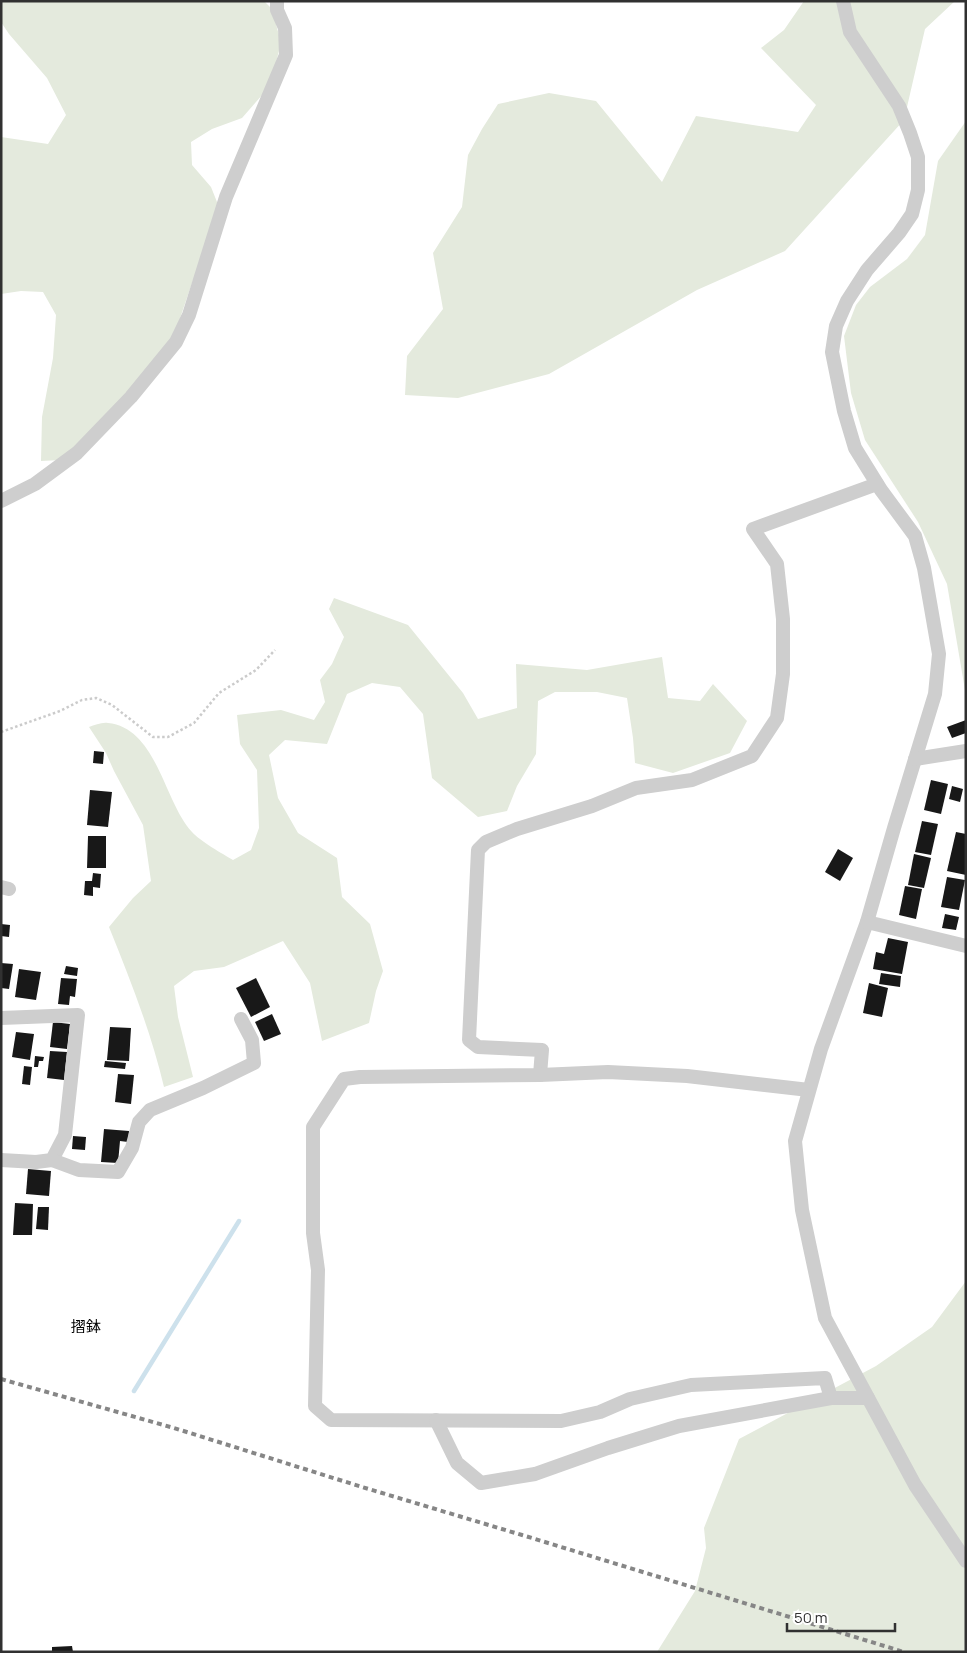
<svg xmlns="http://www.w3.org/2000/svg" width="967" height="1653" font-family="Manrope,'Noto Sans JP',sans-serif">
	<rect width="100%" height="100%" fill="#fff"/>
	<g fill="#e4eadd">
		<polygon points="1,1 264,1 272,9 281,43 270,86 242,118 212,129 191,142 192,165 211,187 223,217 193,280 174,336 129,393 61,460 41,461 42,417 53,358 56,315 43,292 21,291 1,294 1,137 48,144 66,115 47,78 9,34 1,22"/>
		<polygon points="804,1 955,1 925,29 904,120 785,251 697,290 549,374 458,398 405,395 407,356 443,309 433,253 462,207 468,155 482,129 498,104 549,93 596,101 662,182 696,116 798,132 816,105 761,48 784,30"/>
		<polygon points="966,121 966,696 947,584 918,522 865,440 851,393 844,336 856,305 870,287 907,259 925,235 938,161"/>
		<path d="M334 598 408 625 463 693 478 719 517 708 516 664 587 670 662 657 668 698 700 701 713 684 747 721 730 753 673 773 635 763 633 738 627 698 597 692H555L538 701 536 754 517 786 507 811 478 817 432 778 423 714 400 687 372 683 347 694 327 744 285 740 269 755 278 798 298 833 337 858 342 897 370 924 383 971 376 991 369 1023 322 1041 310 983 283 941 224 967 194 971 174 986 178 1017 193 1077 164 1087C151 1032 130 979 109 927L133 898 151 881 143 825 114 771 106 753 89 727C95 725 102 722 108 723 157 728 164 802 192 832 200 841 223 854 233 860L251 850 259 828 257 770 240 744 237 715 281 710 314 720 325 702 320 680 332 664 344 637 329 609Z"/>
		<polygon points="966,1281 966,1652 657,1652 695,1591 706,1548 704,1528 739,1439 876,1366 932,1327"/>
	</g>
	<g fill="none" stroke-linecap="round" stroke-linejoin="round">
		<polyline stroke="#cde1ec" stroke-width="4.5" points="134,1391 239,1221"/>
	</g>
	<g fill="#181818">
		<polygon points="966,720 966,733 952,738 947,727"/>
		<polygon points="94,751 104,752 103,764 93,763"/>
		<polygon points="931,780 948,784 941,814 924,810"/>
		<polygon points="952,786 963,789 960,802 949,799"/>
		<polygon points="90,790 112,792 108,827 87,825"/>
		<polygon points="922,821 938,824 931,855 915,852"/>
		<polygon points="956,832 966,834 966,875 947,871"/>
		<polygon points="88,836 106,836 106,868 87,868"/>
		<polygon points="838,849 853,858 840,881 825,872"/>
		<polygon points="914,854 931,858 924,888 908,885"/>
		<polygon points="93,873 101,874 100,888 93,887 93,896 84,895 85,881 92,881"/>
		<polygon points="947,877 965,880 959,910 941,907"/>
		<polygon points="905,886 922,889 916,919 899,915"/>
		<polygon points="945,914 959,917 956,930 942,928"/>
		<polygon points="1,924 10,925 9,937 1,936"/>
		<polygon points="888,938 908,942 902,974 873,969 876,952 884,954"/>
		<polygon points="1,963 13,964 9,989 1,988"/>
		<polygon points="66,966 78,968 77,976 64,974"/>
		<polygon points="19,969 41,972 36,1000 15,997"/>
		<polygon points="881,973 901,976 900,987 879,984"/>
		<polygon points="61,978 77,979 75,997 70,996 69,1005 58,1004"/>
		<polygon points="256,978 270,1007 251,1017 236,988"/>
		<polygon points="869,983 888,988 882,1017 863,1013"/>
		<polygon points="272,1014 281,1034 264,1041 255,1022"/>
		<polygon points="53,1022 70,1024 67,1049 50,1047"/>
		<polygon points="110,1027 131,1028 129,1061 107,1060"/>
		<polygon points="16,1032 34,1034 30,1060 12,1057"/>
		<polygon points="50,1051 67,1052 64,1080 47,1078"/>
		<polygon points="35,1056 44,1057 43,1061 39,1061 38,1067 34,1067"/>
		<polygon points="105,1061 126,1063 125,1069 104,1067"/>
		<polygon points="24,1066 32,1067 30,1085 22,1084"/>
		<polygon points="118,1074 134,1075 131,1104 115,1102"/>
		<polygon points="104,1129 129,1131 128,1142 120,1141 118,1163 101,1162"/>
		<polygon points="73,1136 86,1137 85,1150 72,1149"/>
		<polygon points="28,1169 51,1171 49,1196 26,1194"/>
		<polygon points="15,1203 33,1204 32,1235 13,1235"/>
		<polygon points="38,1207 49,1207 48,1230 36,1229"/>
		<polygon points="72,1646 73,1652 52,1652 52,1647"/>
	</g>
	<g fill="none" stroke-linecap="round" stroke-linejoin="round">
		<polyline stroke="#cbcbcb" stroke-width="2.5" stroke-dasharray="2.5 2.5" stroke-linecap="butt" points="1,732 60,711 82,700 96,698 112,705 153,737 168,737 194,723 219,693 256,670 275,650"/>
		<g stroke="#cecece" stroke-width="14">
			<polyline points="843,1 850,32 899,106 910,133 918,157 918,190 912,214 899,233 867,270 847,301 836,326 832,352 844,411 855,448 881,490 915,536 924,568 939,654 935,694 894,828 867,922 821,1049 795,1141 802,1210 825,1318 915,1485 966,1561"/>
			<polyline points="1,501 35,484 77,453 131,397 176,342 189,315 226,197 286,55 285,28 277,10 277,1"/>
			<polyline points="915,759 966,751"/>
			<polyline points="1,887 9,889"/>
			<polyline points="867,922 966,946"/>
			<polyline points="1,1018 78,1015 65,1135 52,1160 36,1162 1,1160"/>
			<polyline points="540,1075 542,1050 478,1047 469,1040 478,850 486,842 517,829 592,806 636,788 692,780 752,756 777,718 783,674 783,619 777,564 753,529 877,484"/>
			<polyline points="809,1090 687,1076 608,1072 540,1075 360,1077 344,1079 313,1127 313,1233 318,1270 315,1406 331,1420 561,1421 600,1412 630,1399 691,1385 825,1378 831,1398"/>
			<polyline points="52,1160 79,1170 118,1172 132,1148 139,1122 150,1110 203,1088 254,1063 252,1040 241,1019"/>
			<polyline points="436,1420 457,1463 481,1483 535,1474 608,1448 679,1426 831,1398 868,1398"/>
		</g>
		<polyline stroke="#868686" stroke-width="4" stroke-dasharray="5 4" stroke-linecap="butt" points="1,1379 174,1428 362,1487 522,1535 904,1652"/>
	</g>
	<g text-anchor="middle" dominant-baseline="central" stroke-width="5" stroke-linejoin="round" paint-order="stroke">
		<g font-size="15" fill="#000" stroke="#fff">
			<text x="86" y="1326">摺鉢</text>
		</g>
	</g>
	<rect width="967" height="1653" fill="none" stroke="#313131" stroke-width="5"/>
	<path d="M787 1623v8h108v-8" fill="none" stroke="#313131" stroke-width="2.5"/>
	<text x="794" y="1623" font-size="15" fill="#313131" stroke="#ffffff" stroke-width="4" paint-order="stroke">50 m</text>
</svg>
